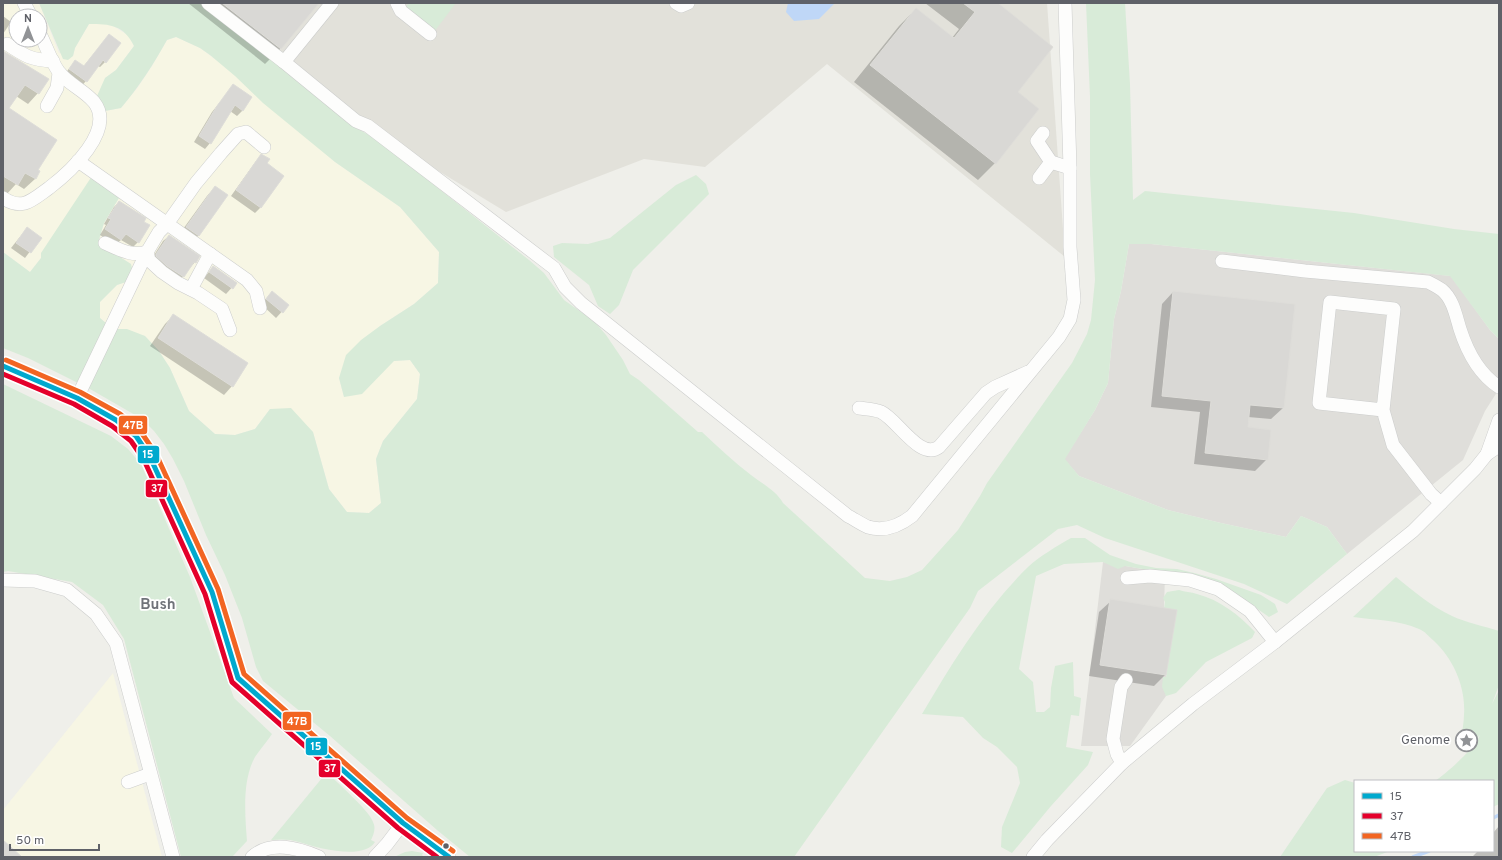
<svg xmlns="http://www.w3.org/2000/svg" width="1502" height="860" font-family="Overpass,sans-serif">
	<rect width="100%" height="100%" fill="#efefea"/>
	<g fill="#f7f6e4" fill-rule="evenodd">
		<path d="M3 3H39L59 53 73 56 75 48 89 24H110L129 36 134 46 116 70 105 78V111L121 108 138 87 152 66 167 40 176 37 200 48 223 65 335 162 400 207 439 252 438 283 414 304 380 326 339 378 344 397 378 377 393 361 410 360 420 374 417 399 383 441 376 459 381 503 369 513 347 512 329 489 313 432 270 409 255 429 235 435 215 434 189 411 170 368 159 351 145 336 113 329 100 318V302L117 285 126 282 131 264 98 243 104 223 119 198 41 258 30 272 3 252ZM16 16H40V40H16Z"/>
		<polygon points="113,673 162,857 3,857 3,810"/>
	</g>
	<g fill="#dfdeda">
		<polygon points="1129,244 1151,244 1451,276 1490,330 1499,339 1499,389 1485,411 1463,460 1347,554 1327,527 1301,516 1286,537 1221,523 1168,510 1079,476 1064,459 1095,410 1108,383 1114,319 1121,291"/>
		<polygon points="1103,562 1165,573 1164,608 1177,610 1166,677 1163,678 1166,696 1130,746 1081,746"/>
	</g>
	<polygon fill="#e2e1da" points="177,3 1047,3 1065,257 827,64 705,167 644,159 506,212 343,113"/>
	<g fill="#d8ebd8">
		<path d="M39 3H201L353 126 376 139 529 260 544 273 564 300 594 321 606 335 623 360 630 374 639 380 698 432H702C718 447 734 462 751 475 762 484 776 490 783 503L865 578 890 581 907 577 922 570 958 530 980 496 987 483 1072 363 1087 334 1091 320 1095 280 1090 174V97L1086 3H1125L1130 84 1133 200 1145 191 1354 213 1454 229 1499 234V339L1490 330 1450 276 1151 244H1129L1121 291 1114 319 1108 383 1095 410 1065 459 1079 476 1168 510 1221 523 1286 537 1301 516 1327 527 1347 554 1287 604 1244 584 1105 538 1077 525 1058 529 978 591 970 608 794 857H470L437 830 330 736 263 681 256 667 242 618 225 575 206 535 184 481 173 459 164 444 154 431 142 419 90 389 28 358 3 348V252L30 272 41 258V253L92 176 118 191 119 198 104 223 98 243 131 264 132 268 126 282 117 285 100 302V318L113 329H127L145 336 159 351 170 368 189 411 215 434 235 435 255 429 270 409 291 408 313 432 329 489 347 512 369 513 381 503 376 459 383 441 417 399 420 374 410 360 394 361 362 394 344 397 339 378 346 355 361 340 380 326 414 304 438 283 439 252 400 207 335 162 263 103 235 76 210 55 200 48 176 37 167 40C153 65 139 87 121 108L105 111 97 96 105 78 116 70 134 46C124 25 110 24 89 24L75 48 73 56 68 60 63 59Z"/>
		<polygon points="409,3 456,3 434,32 404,9"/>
		<polygon points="696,175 706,184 709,194 633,270 619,305 610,314 598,306 589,285 554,257 553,246 562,243 588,244 610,238 676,185"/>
		<path d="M3 384 111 436 128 449 141 464 190 577 234 698 272 734C267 742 260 749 255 757 242 780 245 815 247 841L232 857H181L124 639 103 605 72 582 8 571 3 572Z"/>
		<path d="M1071 538H1085L1110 555 1136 564 1156 568 1177 569 1194 573 1216 579 1261 595 1275 604 1278 612 1269 617 1239 596 1172 574 1125 566 1118 569 1103 562 1064 564 1036 576 1019 669 1033 682 1036 712H1044L1050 707 1051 688 1055 666 1073 662 1074 696 1081 698 1079 716 1071 715 1066 747 1093 752 1088 765 1051 806 1012 853 1001 847 1002 827 1020 783 1017 767 997 747 983 738 963 717 922 714C952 663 985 609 1028 567 1038 557 1059 545 1071 538Z"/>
		<path d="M1396 577C1413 591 1431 606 1452 616 1467 623 1484 626 1499 631V685L1492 704 1499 690V804L1493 807V781H1435C1448 772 1474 749 1480 735L1475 740 1462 737C1462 729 1464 722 1464 715 1466 688 1454 659 1433 640 1429 637 1425 631 1419 629 1399 620 1375 620 1353 617Z"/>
		<path d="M1179 590C1185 592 1191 592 1197 594 1220 600 1239 615 1255 632L1252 638 1206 662 1176 693 1166 696 1162 687 1163 677H1166L1177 610 1164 608 1165 602 1163 598 1167 592Z"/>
		<path d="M327 772C337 783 369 810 373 822 376 828 374 834 371 840L375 842C364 860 320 849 299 842 290 839 281 839 271 840Z"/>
		<polygon points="1345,780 1355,783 1355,851 1390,851 1374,857 1280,857 1327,788"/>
		<polygon points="412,851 423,853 422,855 424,857 394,857 405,852"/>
	</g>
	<polygon fill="#bfd7f7" points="788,3 835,3 819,19 794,21 786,12"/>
	<g fill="#0003">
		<polygon points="188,3 318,3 280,49 265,64"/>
		<polygon points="925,3 995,3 1016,92 995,163 978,180 854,82 899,26 916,9 952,38 959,29"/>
		<polygon points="3,16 11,22 3,34"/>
		<polygon points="109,35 105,62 100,67 98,66 81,87 64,75 75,61 83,67"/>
		<polygon points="3,51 38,93 28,104 16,96 8,109 37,170 39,171 35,179 24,189 16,184 6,195 3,192"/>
		<polygon points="233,86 243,110 237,116 230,111 210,143 205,149 194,142 212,112"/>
		<polygon points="261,155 266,164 283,176 260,208 255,213 231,196 256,161"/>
		<polygon points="215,187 227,195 198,236 190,244 178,236 207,196"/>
		<polygon points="119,202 138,242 133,247 121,240 115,245 100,235 106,225 104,224 114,207"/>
		<polygon points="27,228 40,238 25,258 11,248"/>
		<polygon points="169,236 195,262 178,282 151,260 163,241"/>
		<polygon points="213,267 236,283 226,294 204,278"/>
		<polygon points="272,292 288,305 276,318 261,304"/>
		<polygon points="1173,292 1283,408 1271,419 1248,417 1247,428 1267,459 1255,471 1194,464 1200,412 1151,407 1162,304"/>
		<polygon points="174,315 232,386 224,395 150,346 165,324"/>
		<polygon points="1111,601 1165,675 1154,686 1089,676 1099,612"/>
		<polygon points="1499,826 1499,857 1472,857 1478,851 1493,851 1493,833"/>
	</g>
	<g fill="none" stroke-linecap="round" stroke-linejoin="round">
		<g stroke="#bfd7f7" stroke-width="3.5">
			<polyline points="1493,818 1499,815"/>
			<polyline points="1413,857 1429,851"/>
		</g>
	</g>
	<g fill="#d9d8d5" stroke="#deddd9">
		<polygon points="222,3 319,3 281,49"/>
		<polygon points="963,3 998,3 1053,47 1018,92 1039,109 996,164 870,65 916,8 954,38 975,12"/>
		<polygon points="109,34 121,43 106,63 103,60 87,82 69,69 75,60 84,66"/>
		<polygon points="3,51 49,79 39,94 25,85 9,108 57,140 38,170 40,171 36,179 25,173 18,185 3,176"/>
		<polygon points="233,84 252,97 243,111 235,105 211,144 199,136 217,106"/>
		<polygon points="261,154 270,159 267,163 284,176 261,208 236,190"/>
		<polygon points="215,186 228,195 199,236 186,227"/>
		<polygon points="119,201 146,218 144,222 150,225 139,243 126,234 121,240 105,229 111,219 108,218"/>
		<polygon points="27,227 42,238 31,253 16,243"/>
		<polygon points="169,235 200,256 196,263 194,262 184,277 167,266 156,256 156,254"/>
		<polygon points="213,266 237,283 233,289 209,272"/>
		<polygon points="272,291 289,305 283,313 266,299"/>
		<polygon points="1173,291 1295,304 1284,408 1250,405 1248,427 1271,430 1268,460 1205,453 1211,401 1162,396"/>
		<polygon points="173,314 248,363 233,387 158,338"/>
		<polygon points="1110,599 1177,610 1166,675 1100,665"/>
		<polygon points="3,840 22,857 3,857"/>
	</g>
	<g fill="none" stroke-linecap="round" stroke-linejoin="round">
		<defs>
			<g id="minor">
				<polyline points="24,3 31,16"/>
				<path d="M208 3 284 62 356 121 368 126 554 268 565 287 581 303 848 516C854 519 861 524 868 527 884 532 899 526 912 516L1059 337 1070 319 1074 300 1070 247V168L1065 3"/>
				<polyline points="397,3 401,11 430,34"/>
				<polyline points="676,3 681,6 688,3"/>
				<path d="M7 44C25 56 31 60 53 61"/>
				<polyline points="284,62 332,3"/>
				<polyline points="47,106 57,88 59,73"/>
				<polyline points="1043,133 1037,141 1051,162 1070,168"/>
				<polyline points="78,161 247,280 256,291 260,308"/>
				<polyline points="1039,178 1051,162"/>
				<path d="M3 198C23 211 32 200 49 188 70 172 116 130 94 102 84 90 68 84 59 72 51 62 46 45 40 34"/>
				<path d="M105 243C119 249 131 257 147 252"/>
				<path d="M1222 261 1305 271 1428 282C1432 284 1438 287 1442 290 1453 299 1456 316 1460 329 1467 351 1479 374 1499 387"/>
				<polyline points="191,289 210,254"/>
				<polyline points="230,330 222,309 198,293 178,283 162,272 149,260 147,252 159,232 167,224 196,183 221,153 238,134 246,132 264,147"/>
				<polyline points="3,366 77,398 116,420 136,436 150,457 212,592 238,678 403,823 449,857"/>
				<polyline points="77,398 147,252"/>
				<path d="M859 408C866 409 875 409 881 412 897 419 920 461 939 447L986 393 995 387 1028 372"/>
				<polyline points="1383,410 1319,403 1330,302 1394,309 1383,410 1393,445 1431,494 1441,503"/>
				<polyline points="1487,454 1499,420"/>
				<polyline points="1127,578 1150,576 1190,580 1218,589 1250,611 1275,642"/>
				<polyline points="3,580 35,581 67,590 96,614 116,643 173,857"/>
				<polyline points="1122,763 1117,754 1113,739 1121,687 1126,680"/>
				<polyline points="128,782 150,774"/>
				<path d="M252 857C271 840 298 848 319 857"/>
				<polyline points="375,857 387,844 403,823"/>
				<polyline points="1033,857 1047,840 1122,763 1193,704 1275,642 1413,531 1475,469 1487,454 1499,446"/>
			</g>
		</defs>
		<use href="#minor" stroke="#cccdcc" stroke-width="14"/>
		<use href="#minor" stroke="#fdfdfc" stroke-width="13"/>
		<defs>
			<polyline id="bus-1" points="3,366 77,398 116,420 136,436 150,457 212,592 238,678 403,823 449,857"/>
			<polyline id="bus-2" points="3,374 74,404 112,426 131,441 144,460 205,594 232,682 398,828 437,857"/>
			<polyline id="bus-3" points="6,360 80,392 120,414 141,432 156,454 218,589 244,674 407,818 453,851"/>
		</defs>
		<use href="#bus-1" stroke="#fff" stroke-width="8"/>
		<use href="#bus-2" stroke="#fff" stroke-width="8"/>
		<use href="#bus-3" stroke="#fff" stroke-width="8"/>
		<use href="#bus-1" stroke="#00a9ce" stroke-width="5"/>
		<use href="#bus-2" stroke="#e4002b" stroke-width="5"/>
		<use href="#bus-3" stroke="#f26522" stroke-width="5"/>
	</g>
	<defs>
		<symbol id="sight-ring" viewBox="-11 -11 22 22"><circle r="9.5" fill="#fff" stroke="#919396" stroke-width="1.5"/><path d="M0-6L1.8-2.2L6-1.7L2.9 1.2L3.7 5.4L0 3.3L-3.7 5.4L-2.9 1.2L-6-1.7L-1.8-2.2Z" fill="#919396"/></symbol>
	</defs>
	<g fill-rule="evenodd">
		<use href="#sight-ring" x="1454" y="728" width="25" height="25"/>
	</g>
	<circle fill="#5f6168" stroke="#fff" stroke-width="1.5" cx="446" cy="846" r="3.5"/>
	<g text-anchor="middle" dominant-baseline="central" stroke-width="3.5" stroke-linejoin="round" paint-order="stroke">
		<g font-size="13" fill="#5f6168" stroke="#fff" text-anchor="end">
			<text x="1450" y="741">Genome</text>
		</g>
		<g font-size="15" font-weight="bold" fill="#70737a" stroke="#fff">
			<text x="158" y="605">Bush</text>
		</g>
	</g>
	<g stroke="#fff" stroke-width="1.5">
		<rect x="118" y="415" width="30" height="20" rx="4" fill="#f26522"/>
		<rect x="137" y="445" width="23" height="19" rx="4" fill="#00a9ce"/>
		<rect x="145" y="479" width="23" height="19" rx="4" fill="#e4002b"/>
		<rect x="282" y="711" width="30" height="20" rx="4" fill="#f26522"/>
		<rect x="305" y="737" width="23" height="19" rx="4" fill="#00a9ce"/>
		<rect x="318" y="759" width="23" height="19" rx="4" fill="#e4002b"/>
	</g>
	<g font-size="11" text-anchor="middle" font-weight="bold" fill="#fff">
		<text x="133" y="429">47B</text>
		<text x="148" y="458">15</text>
		<text x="157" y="492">37</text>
		<text x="297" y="725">47B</text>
		<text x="316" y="750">15</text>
		<text x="330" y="772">37</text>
	</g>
	<rect width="1502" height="860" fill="none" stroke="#5f6168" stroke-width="8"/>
	<rect x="1354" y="780" width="140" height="72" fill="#ffffff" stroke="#bfc0c3"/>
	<rect x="1362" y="793" width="20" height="6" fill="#00a9ce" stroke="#bfc0c3"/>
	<text x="1390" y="800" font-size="12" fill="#5f6168">15</text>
	<rect x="1362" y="813" width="20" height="6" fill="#e4002b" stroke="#bfc0c3"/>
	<text x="1390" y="820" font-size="12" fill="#5f6168">37</text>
	<rect x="1362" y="833" width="20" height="6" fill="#f26522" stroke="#bfc0c3"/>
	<text x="1390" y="840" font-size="12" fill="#5f6168">47B</text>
	<g transform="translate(28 28)"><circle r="19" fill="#ffffff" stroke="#bfc0c3"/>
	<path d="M0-3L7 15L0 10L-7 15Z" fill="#919396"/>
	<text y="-6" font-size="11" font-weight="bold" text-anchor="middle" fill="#5f6168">N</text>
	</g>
	<path d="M10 844v6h89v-6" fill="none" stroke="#5f6168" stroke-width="2"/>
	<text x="16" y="844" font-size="12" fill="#5f6168" stroke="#ffffff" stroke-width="3" paint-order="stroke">50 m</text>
</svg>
